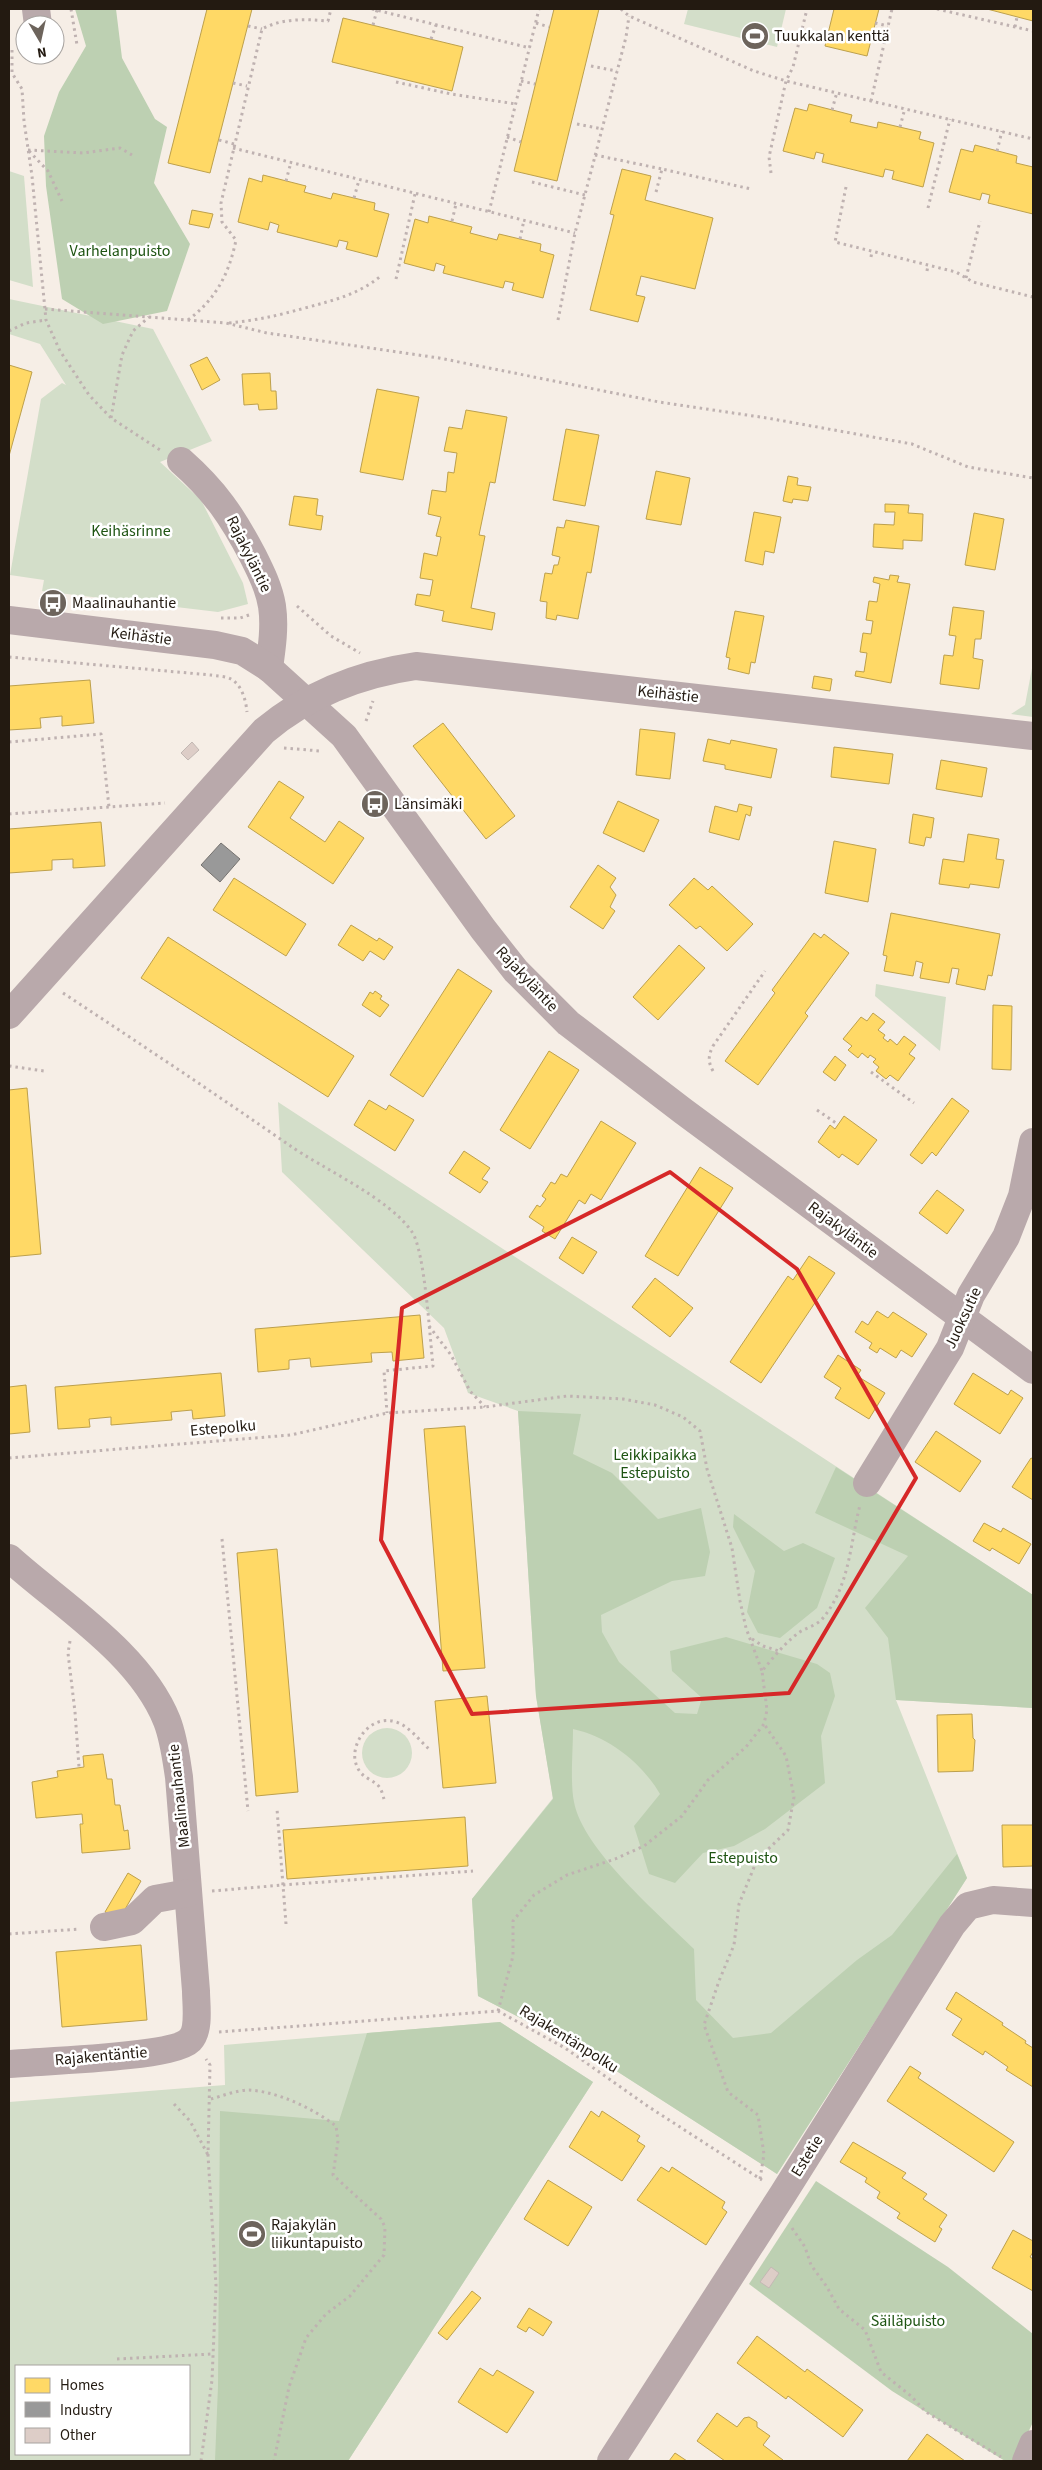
<svg xmlns="http://www.w3.org/2000/svg" width="1042" height="2470" font-family="'Source Sans 3',sans-serif">
	<rect width="100%" height="100%" fill="#f6eee6"/>
	<g fill="#d3dec9" fill-rule="evenodd">
		<polygon points="688,9 786,9 777,47 684,24"/>
		<polygon points="9,171 24,176 33,287 9,280"/>
		<polygon points="9,299 153,329 212,441 160,462 201,500 243,583 248,604 218,612 42,591 44,580 10,575 41,399 62,383 66,385 40,344 9,334"/>
		<polygon points="1033,663 1033,717 1011,714 1025,705"/>
		<polygon points="876,984 946,997 940,1051 875,996"/>
		<polygon points="278,1102 1033,1595 1033,1708 896,1700 967,1878 777,2174 590,2054 478,1996 472,1899 553,1798 536,1696 518,1411 468,1393 444,1328 282,1172"/>
		<circle cx="387" cy="1753" r="25"/>
		<path d="M500 2022 593 2082 348 2461H9V2102L225 2085 224 2045ZM16 2366H189V2454H16Z"/>
	</g>
	<g fill="#bdd0b2">
		<polygon points="75,9 116,9 122,58 155,119 167,127 154,183 190,244 167,311 103,324 62,299 46,186 44,136 59,92 86,46"/>
		<path d="M518 1411 581 1414 573 1454 612 1473 658 1519 701 1508 710 1552 705 1576 672 1581 601 1615 602 1632 619 1662 675 1713 697 1714 702 1698 672 1671 670 1651 726 1637 817 1664 830 1673 835 1696 821 1736 825 1783 765 1829 734 1846 703 1853 675 1883 649 1874 634 1826 660 1794C642 1763 609 1737 573 1729 573 1750 570 1783 574 1802 583 1850 660 1915 694 1949L696 2000 733 2038 771 2033 857 1960 892 1935 957 1854 967 1878 777 2174 590 2054 478 1996 472 1899 553 1799 536 1696Z"/>
		<polygon points="836,1467 1033,1595 1033,1708 896,1700 888,1638 865,1608 908,1556 815,1513"/>
		<polygon points="734,1514 784,1551 803,1543 835,1558 817,1608 780,1638 758,1633 747,1612 755,1571 733,1527"/>
		<polygon points="500,2022 593,2082 348,2461 215,2461 218,2386 220,2111 339,2121 367,2033"/>
		<polygon points="816,2181 948,2267 1033,2334 1033,2422 1015,2461 1005,2461 892,2391 749,2284"/>
	</g>
	<g fill="#ffd966" stroke="#bda04c">
		<polygon points="207,9 252,9 210,173 168,163"/>
		<polygon points="554,9 599,9 557,181 514,171"/>
		<polygon points="834,9 879,9 867,56 825,46"/>
		<polygon points="987,9 1033,9 1033,21"/>
		<polygon points="343,18 463,47 452,91 332,62"/>
		<polygon points="809,104 852,115 850,122 877,128 878,122 921,132 919,139 934,143 923,187 892,179 894,171 885,169 883,177 822,162 824,154 816,152 814,159 783,151 795,108 807,111"/>
		<polygon points="975,145 1017,156 1016,163 1033,167 1033,214 988,203 990,195 982,193 980,200 949,192 961,149 973,152"/>
		<polygon points="622,169 651,176 645,200 713,218 695,289 641,276 636,295 645,297 638,322 590,310 614,215 610,214"/>
		<polygon points="263,175 306,186 304,192 331,199 333,193 375,203 374,210 389,214 377,257 346,249 348,242 339,240 337,247 277,232 279,225 270,222 268,230 238,222 249,178 262,182"/>
		<polygon points="192,210 213,214 209,228 189,224"/>
		<polygon points="429,216 472,227 470,233 497,240 499,234 541,244 540,251 554,255 543,298 512,290 514,283 505,281 503,288 443,273 445,266 436,263 434,271 404,263 415,219 428,223"/>
		<polygon points="207,357 220,380 202,390 190,365"/>
		<polygon points="9,365 32,372 9,456"/>
		<polygon points="270,373 271,391 276,391 277,409 259,410 258,404 244,405 242,374"/>
		<polygon points="377,389 419,397 403,480 360,472"/>
		<polygon points="466,410 507,417 495,483 490,482 479,535 485,536 471,608 495,613 492,630 442,621 444,611 415,605 417,594 430,596 433,580 420,578 424,553 437,556 441,537 436,536 441,517 428,514 432,490 446,492 448,472 454,473 457,453 444,451 449,427 462,429"/>
		<polygon points="566,429 599,435 585,506 553,500"/>
		<polygon points="656,471 690,478 681,525 646,519"/>
		<polygon points="788,476 798,478 797,485 811,487 808,501 793,499 792,503 783,501"/>
		<polygon points="294,496 318,499 316,515 323,516 321,530 289,525"/>
		<polygon points="885,504 909,505 908,513 923,514 922,541 903,540 903,549 873,547 874,524 894,525 895,512 885,512"/>
		<polygon points="754,512 781,517 774,553 765,551 763,565 745,561"/>
		<polygon points="974,513 1004,519 995,570 965,565"/>
		<polygon points="566,520 599,526 591,573 587,572 578,619 557,615 556,620 546,618 547,602 540,601 545,573 552,574 554,565 558,565 560,557 552,555 557,527 564,528"/>
		<polygon points="890,575 899,576 897,582 910,584 891,683 855,676 856,671 864,672 867,653 860,652 863,633 871,634 873,621 866,620 869,601 877,602 880,584 873,582 874,577 889,580"/>
		<polygon points="953,607 984,611 981,639 975,639 973,658 983,660 979,689 940,684 944,655 953,656 956,636 949,635"/>
		<polygon points="735,611 764,616 755,663 751,662 749,674 728,669 730,658 726,657"/>
		<polygon points="814,676 832,679 830,691 812,688"/>
		<polygon points="90,680 94,723 62,726 62,716 40,718 41,728 9,730 9,686"/>
		<polygon points="443,723 515,816 486,839 413,746"/>
		<polygon points="640,729 675,733 670,779 636,775"/>
		<polygon points="708,739 730,744 731,740 777,749 771,778 725,769 725,765 703,761"/>
		<polygon points="834,747 893,754 889,784 831,777"/>
		<polygon points="941,760 987,768 982,797 936,789"/>
		<polygon points="279,781 304,797 290,818 325,842 339,821 364,838 333,884 248,827"/>
		<polygon points="618,801 659,820 644,852 603,833"/>
		<polygon points="739,804 752,807 750,816 746,814 739,840 709,832 715,806 737,812"/>
		<polygon points="913,814 934,818 931,838 926,837 924,846 909,843"/>
		<polygon points="101,822 105,866 73,868 73,859 52,860 52,870 9,873 9,829"/>
		<polygon points="968,834 999,839 996,859 1004,860 999,888 970,884 969,888 939,884 943,859 964,862"/>
		<polygon points="834,841 876,849 868,902 825,893"/>
		<polygon points="598,865 616,878 610,887 616,895 610,907 615,911 603,929 570,907"/>
		<polygon points="234,878 306,924 286,956 213,910"/>
		<polygon points="694,878 708,890 712,886 753,924 727,951 700,926 696,929 669,905"/>
		<polygon points="891,913 1000,934 992,976 988,975 985,990 956,984 959,969 952,968 949,983 920,978 923,963 916,961 913,976 884,971 887,956 883,955"/>
		<polygon points="351,925 377,941 379,938 393,947 384,960 370,951 363,961 338,945"/>
		<polygon points="814,933 821,938 824,934 849,953 805,1013 808,1016 758,1085 725,1061 775,993 772,990"/>
		<polygon points="168,937 354,1056 328,1097 141,978"/>
		<polygon points="679,945 705,968 658,1020 633,997"/>
		<polygon points="458,969 492,991 423,1097 390,1075"/>
		<polygon points="375,991 382,996 380,999 389,1005 380,1017 362,1005 370,992 373,994"/>
		<polygon points="993,1005 1012,1006 1011,1070 992,1069"/>
		<polygon points="873,1013 885,1022 878,1030 885,1035 883,1038 888,1042 890,1039 897,1045 904,1036 916,1045 909,1054 915,1058 898,1081 890,1075 886,1079 876,1071 879,1067 873,1062 876,1059 870,1055 868,1058 862,1053 858,1058 848,1050 852,1046 843,1039 861,1017 867,1021"/>
		<polygon points="549,1051 579,1070 530,1149 500,1130"/>
		<polygon points="835,1056 846,1065 835,1081 823,1072"/>
		<polygon points="27,1088 41,1254 9,1257 9,1090"/>
		<polygon points="952,1098 969,1111 936,1156 932,1152 922,1164 910,1155"/>
		<polygon points="369,1100 386,1110 389,1105 414,1120 395,1151 354,1125"/>
		<polygon points="844,1116 877,1140 858,1165 842,1154 839,1158 818,1142 830,1125 835,1129"/>
		<polygon points="601,1121 636,1143 601,1200 591,1194 585,1204 579,1200 555,1239 542,1231 544,1227 529,1217 537,1205 540,1207 546,1199 542,1196 551,1182 555,1184 561,1174 567,1177"/>
		<polygon points="464,1151 490,1168 482,1179 488,1182 480,1193 449,1173"/>
		<polygon points="700,1167 733,1188 678,1276 645,1256"/>
		<polygon points="937,1190 964,1210 947,1234 919,1213"/>
		<polygon points="572,1237 597,1252 583,1274 559,1258"/>
		<polygon points="809,1256 835,1273 761,1383 730,1362 788,1276 793,1280"/>
		<polygon points="655,1278 693,1308 670,1337 632,1307"/>
		<polygon points="877,1311 888,1318 893,1312 927,1334 912,1357 901,1350 896,1358 880,1348 877,1353 869,1348 872,1343 855,1332 862,1321 868,1325"/>
		<polygon points="420,1315 424,1358 393,1361 392,1352 371,1353 372,1362 311,1367 310,1358 289,1360 289,1369 258,1372 255,1329"/>
		<polygon points="838,1355 861,1370 857,1376 885,1393 869,1419 835,1398 841,1388 824,1377"/>
		<polygon points="221,1373 225,1416 193,1419 192,1410 171,1412 172,1420 111,1425 111,1417 89,1419 90,1427 58,1429 55,1387"/>
		<polygon points="973,1373 1008,1395 1011,1390 1023,1398 1000,1434 954,1404"/>
		<polygon points="26,1385 30,1432 9,1434 9,1387"/>
		<polygon points="465,1426 485,1668 443,1671 424,1429"/>
		<polygon points="936,1431 981,1461 960,1492 915,1462"/>
		<polygon points="1031,1458 1033,1459 1033,1500 1012,1487"/>
		<polygon points="984,1523 1001,1532 1003,1528 1031,1544 1019,1564 992,1548 990,1551 973,1541"/>
		<polygon points="277,1549 298,1792 256,1796 237,1553"/>
		<polygon points="487,1696 496,1783 443,1788 435,1701"/>
		<polygon points="972,1714 973,1738 975,1740 973,1771 938,1772 937,1715"/>
		<polygon points="103,1754 107,1779 112,1779 115,1805 120,1805 124,1831 128,1830 130,1849 82,1853 80,1824 83,1824 82,1814 36,1818 32,1782 58,1777 57,1771 84,1767 83,1756"/>
		<polygon points="465,1817 468,1866 287,1879 283,1830"/>
		<polygon points="1002,1825 1033,1825 1033,1866 1003,1867"/>
		<polygon points="128,1873 141,1881 119,1920 105,1912"/>
		<polygon points="141,1945 147,2020 62,2027 56,1952"/>
		<polygon points="956,1992 1003,2023 1002,2025 1026,2041 1025,2043 1033,2048 1033,2087 1006,2070 1008,2067 985,2051 983,2055 952,2035 962,2019 946,2009"/>
		<polygon points="910,2066 921,2073 918,2078 1014,2142 994,2172 887,2101"/>
		<polygon points="591,2111 599,2117 602,2111 640,2136 637,2141 645,2146 622,2181 569,2147"/>
		<polygon points="853,2142 906,2173 902,2178 927,2194 923,2199 947,2215 939,2227 942,2229 935,2242 897,2218 900,2213 877,2198 880,2192 865,2182 867,2178 840,2162"/>
		<polygon points="661,2167 669,2172 672,2167 725,2202 722,2208 727,2212 706,2245 637,2200"/>
		<polygon points="548,2180 592,2207 568,2246 524,2219"/>
		<polygon points="1013,2230 1033,2241 1033,2252 1030,2257 1033,2259 1033,2291 992,2268"/>
		<polygon points="472,2291 481,2298 447,2340 438,2333"/>
		<polygon points="529,2308 552,2322 543,2336 529,2327 526,2332 517,2327"/>
		<polygon points="757,2336 805,2372 807,2369 863,2410 843,2437 788,2396 786,2399 737,2363"/>
		<polygon points="480,2368 493,2376 497,2370 534,2392 507,2433 458,2402"/>
		<polygon points="717,2413 737,2427 744,2418 749,2417 757,2422 757,2427 770,2436 763,2445 783,2460 782,2461 725,2461 697,2441"/>
		<polygon points="927,2434 965,2461 907,2461"/>
		<polygon points="675,2453 687,2461 669,2461"/>
	</g>
	<polygon fill="#999" stroke="#767370" points="221,843 240,859 220,882 201,865"/>
	<g fill="#ddcdc7" stroke="#c2b8b3">
		<polygon points="192,742 199,750 188,760 181,753"/>
		<polygon points="771,2267 779,2273 769,2288 760,2282"/>
	</g>
	<g fill="none" stroke-linecap="round" stroke-linejoin="round">
		<g stroke="#bfb2b1" stroke-width="3" stroke-dasharray="2.5 4" stroke-linecap="butt">
			<polyline points="71,9 77,45"/>
			<polyline points="372,9 530,48"/>
			<polyline points="621,9 629,16 754,71 786,81 1033,139"/>
			<polyline points="937,9 1033,31"/>
			<polyline points="536,23 549,27"/>
			<polyline points="875,23 888,26"/>
			<polyline points="373,25 377,10"/>
			<polyline points="248,26 262,29"/>
			<polyline points="1015,27 1017,17"/>
			<polyline points="431,39 436,25"/>
			<polyline points="12,50 12,73 22,89 24,121 32,176 46,320 60,351 89,395 111,418 160,450"/>
			<polyline points="591,66 617,71"/>
			<polyline points="521,81 535,84"/>
			<polyline points="396,82 451,94 516,104"/>
			<polyline points="233,83 247,86"/>
			<polyline points="871,101 892,9"/>
			<polyline points="832,110 837,92"/>
			<polyline points="577,124 602,129"/>
			<polyline points="900,127 905,108"/>
			<polyline points="507,137 521,142"/>
			<polyline points="219,140 234,144"/>
			<polyline points="233,148 575,233"/>
			<polyline points="28,150 83,153 120,148 132,155"/>
			<polyline points="29,151 48,171 62,201"/>
			<polyline points="997,151 1002,131"/>
			<polyline points="595,155 662,169"/>
			<polyline points="771,173 769,157 786,81 793,67 807,9"/>
			<polyline points="286,181 291,162"/>
			<polyline points="532,182 585,195"/>
			<polyline points="846,187 835,242 956,272 973,282 1033,297"/>
			<polyline points="656,192 662,169 751,189"/>
			<polyline points="354,198 359,180"/>
			<polyline points="928,208 950,119"/>
			<polyline points="489,212 539,9"/>
			<polyline points="452,221 456,204"/>
			<polyline points="520,239 524,220"/>
			<polyline points="871,257 872,251"/>
			<polyline points="927,271 928,265"/>
			<polyline points="966,278 980,221"/>
			<polyline points="396,279 415,194"/>
			<polyline points="45,309 226,323 267,333 439,358 659,402 767,418 912,444 968,467 1033,478"/>
			<path d="M188 320C216 299 229 274 236 240L222 222 221 203 262 29C283 18 305 19 328 21L331 9"/>
			<polyline points="558,320 575,233 626,37 629,16"/>
			<path d="M229 323C258 320 276 316 305 308 334 300 358 295 382 275"/>
			<polyline points="9,331 26,323 46,320"/>
			<polyline points="111,418 122,355 133,331 149,317"/>
			<polyline points="297,606 331,636 360,653"/>
			<polyline points="221,618 240,618 249,615"/>
			<path d="M9 657 211 675C216 676 226 676 231 679 242 685 246 701 247 712"/>
			<polyline points="366,721 373,701"/>
			<polyline points="9,742 101,734 109,807"/>
			<polyline points="284,748 320,751"/>
			<polyline points="9,814 165,803"/>
			<path d="M63 993C139 1043 214 1093 289 1145 323 1169 389 1198 412 1232 425 1251 430 1340 433 1366L384 1371 387 1413"/>
			<polyline points="9,1066 44,1071"/>
			<path d="M713 1071C708 1062 708 1056 713 1046L765 971"/>
			<polyline points="871,1072 914,1103"/>
			<polyline points="817,1110 836,1123"/>
			<polyline points="429,1326 451,1355 470,1391 485,1407"/>
			<polyline points="9,1458 291,1435 387,1413 485,1407 567,1396 623,1399 655,1405 683,1417 700,1431 707,1469 732,1548 740,1601 746,1628 762,1671"/>
			<polyline points="222,1539 248,1811"/>
			<polyline points="752,1639 763,1646 779,1651"/>
			<polyline points="70,1641 68,1653 75,1712 79,1767"/>
			<path d="M384 1799C383 1796 382 1791 380 1788 374 1778 359 1780 355 1760 352 1739 373 1714 396 1722 409 1726 419 1740 429 1749"/>
			<polyline points="212,1891 283,1885 277,1809"/>
			<polyline points="286,1924 283,1885 473,1871"/>
			<polyline points="9,1934 80,1929"/>
			<path d="M498 2011 513 1956V1921L534 1895 567 1875 615 1859 644 1846 682 1816 708 1780 746 1747 764 1724 767 1710 762 1671C773 1658 783 1645 797 1634 804 1628 817 1626 823 1618 850 1585 850 1544 860 1505"/>
			<polyline points="219,2032 498,2011 565,2048 649,2107 762,2180"/>
			<path d="M211 2099C222 2096 237 2090 249 2090 279 2092 312 2108 336 2126L338 2141 333 2175 381 2219 385 2227 384 2255 350 2296 326 2314 306 2338 289 2387 274 2461"/>
			<polyline points="174,2104 190,2121 208,2155"/>
			<polyline points="760,2179 764,2154 758,2115 728,2092 704,2025 719,1981 734,1945 739,1904 757,1860 788,1830 794,1797 786,1756 764,1724"/>
			<polyline points="792,2228 805,2247 811,2265 827,2287 839,2309 865,2330 881,2372 911,2396 926,2412 1001,2457"/>
			<polyline points="117,2359 212,2354"/>
			<polyline points="201,2461 212,2380 216,2285 208,2155 210,2065 206,2059"/>
		</g>
		<g stroke="#b9a9ab" stroke-width="28">
			<polyline points="36,9 38,25"/>
			<path d="M181 461C215 491 232 516 253 556 261 572 269 588 272 606 275 626 272 647 269 668"/>
			<polyline points="9,620 215,645 242,651 269,668 344,736 483,929 516,971 568,1023 683,1111 1033,1370"/>
			<path d="M9 1015 264 731C308 694 360 674 416 666L1033 736"/>
			<polyline points="867,1483 950,1348 971,1295 1006,1237 1022,1196 1033,1142"/>
			<path d="M9 1558C61 1605 140 1653 167 1721 174 1739 176 1758 179 1777L196 1991C196 2004 200 2030 190 2040 172 2058 40 2061 9 2064"/>
			<polyline points="104,1927 132,1921 155,1899 188,1893"/>
			<polyline points="611,2461 783,2194 952,1925 968,1906 993,1900 1033,1903"/>
			<polyline points="1026,2461 1033,2444"/>
		</g>
	</g>
	<path fill="none" stroke="#d62828" stroke-width="4" stroke-linejoin="round" d="M670 1172 797 1269 916 1478 789 1693 472 1714 381 1540 402 1308Z"/>
	<defs>
		<symbol id="stadium-disc" viewBox="-11 -11 22 22"><circle r="9.5" fill="#6d645c" stroke="#fff"/><path d="M0-5a6.5 5 0 1 0 0 10a6.5 5 0 1 0 0-10ZM-3.5-1.8h7v3.6h-7Z" fill="#fff"/></symbol>
		<symbol id="bus-disc" viewBox="-11 -11 22 22"><circle r="9.5" fill="#6d645c" stroke="#fff"/><path d="M-5-6H5V4H4V6H2V4H-2V6H-4V4H-5ZM-3.5-4V0h7V-4ZM-3.5 1.2v1.5H-2V1.2ZM2 1.2v1.5H3.5V1.2Z" fill="#fff"/></symbol>
	</defs>
	<g fill-rule="evenodd">
		<use href="#stadium-disc" x="739" y="20" width="32" height="32"/>
		<use href="#bus-disc" x="37" y="587" width="32" height="32"/>
		<use href="#bus-disc" x="359" y="788" width="32" height="32"/>
		<use href="#stadium-disc" x="236" y="2218" width="32" height="32"/>
	</g>
	<g text-anchor="middle" dominant-baseline="central" stroke-width="5" stroke-linejoin="round" paint-order="stroke">
		<g font-size="16" fill="#231a11" stroke="#fff" text-anchor="start">
			<text x="774" y="36">Tuukkalan kenttä</text>
			<text x="72" y="603">Maalinauhantie</text>
			<text x="394" y="804">Länsimäki</text>
			<text x="271" y="2225">Rajakylän<tspan x="271" dy="18">liikuntapuisto</tspan></text>
		</g>
		<g font-size="16" fill="#1e5412" stroke="#fff">
			<text x="120" y="251">Varhelanpuisto</text>
			<text x="131" y="531">Keihäsrinne</text>
			<text x="655" y="1455">Leikkipaikka<tspan x="655" dy="18">Estepuisto</tspan></text>
			<text x="743" y="1858">Estepuisto</text>
			<text x="908" y="2321">Säiläpuisto</text>
		</g>
		<g font-size="16" fill="#231a11" stroke="#fff">
			<text transform="translate(249 554) rotate(64)">Rajakyläntie</text>
			<text transform="translate(141 636) rotate(7)">Keihästie</text>
			<text transform="translate(668 694) rotate(6)">Keihästie</text>
			<text transform="translate(527 979) rotate(47)">Rajakyläntie</text>
			<text transform="translate(843 1230) rotate(37)">Rajakyläntie</text>
			<text transform="translate(963 1318) rotate(-65)">Juoksutie</text>
			<text transform="translate(223 1428) rotate(-5)">Estepolku</text>
			<text transform="translate(179 1796) rotate(-96)">Maalinauhantie</text>
			<text transform="translate(569 2039) rotate(32)">Rajakentänpolku</text>
			<text transform="translate(101 2056) rotate(-5)">Rajakentäntie</text>
			<text transform="translate(807 2156) rotate(-58)">Estetie</text>
		</g>
	</g>
	<rect width="1042" height="2470" fill="none" stroke="#231a11" stroke-width="20"/>
	<rect x="15" y="2365" width="175" height="90" fill="#ffffff" stroke="#a7a3a0"/>
	<rect x="25" y="2378" width="25" height="15" fill="#ffd966" stroke="#a7a3a0"/>
	<text x="60" y="2390" font-size="15" fill="#231a11">Homes</text>
	<rect x="25" y="2402" width="25" height="15" fill="#999999" stroke="#a7a3a0"/>
	<text x="60" y="2415" font-size="15" fill="#231a11">Industry</text>
	<rect x="25" y="2428" width="25" height="15" fill="#ddcdc7" stroke="#a7a3a0"/>
	<text x="60" y="2440" font-size="15" fill="#231a11">Other</text>
	<g transform="translate(40 40) rotate(171)"><circle r="24" fill="#ffffff" stroke="#a7a3a0"/>
	<path d="M0-4L9 19L0 12L-9 19Z" fill="#6d645c"/>
	<text y="-8" font-size="14" font-weight="bold" text-anchor="middle" fill="#231a11">N</text>
	</g>
</svg>
